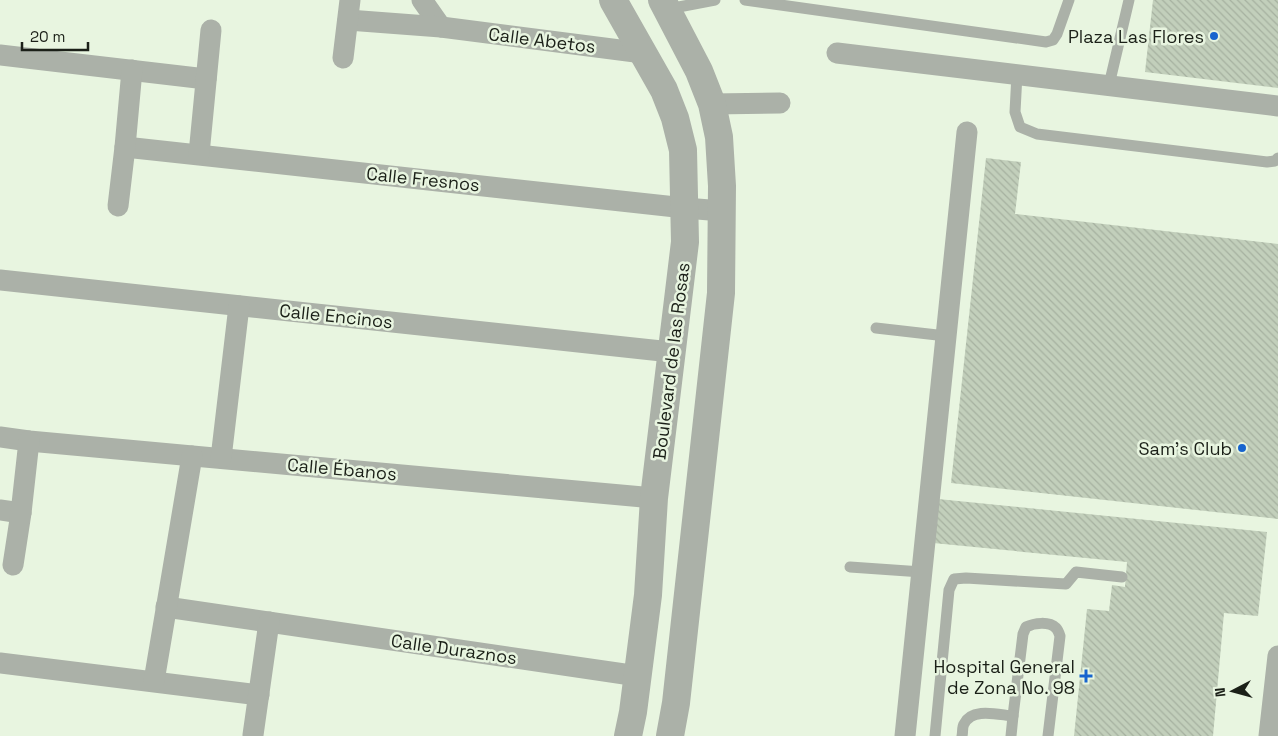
<svg xmlns="http://www.w3.org/2000/svg" width="1278" height="736" font-family="'Space Grotesk',sans-serif">
	<defs>
		<pattern id="building-back-hatch" width="6" height="6" patternUnits="userSpaceOnUse" patternTransform="scale(1.25)"><rect width="6" height="6" fill="#c2cfbb"/><path d="M-1 5l2 2M0 0l6 6M5-1l2 2" fill="none" stroke="#a6b1a0"/></pattern>
	</defs>
	<rect width="100%" height="100%" fill="#e8f5e0"/>
	<g fill="url(#building-back-hatch)">
		<polygon points="1153,0 1278,0 1278,88 1145,72"/>
		<polygon points="986,158 1021,162 1015,214 1278,244 1278,519 951,483"/>
		<polygon points="938,499 1267,532 1258,616 1224,613 1213,736 1074,736 1087,609 1109,611 1112,585 1125,587 1127,562 933,543"/>
	</g>
	<g fill="none" stroke-linecap="round" stroke-linejoin="round">
		<g stroke="#abb1a8" stroke-width="11">
			<polyline points="745,0 1046,42 1053,40 1057,34 1069,0"/>
			<polyline points="668,9 715,0"/>
			<polyline points="1017,74 1015,112 1020,127 1037,134 1267,162 1275,161 1278,158"/>
			<polyline points="1109,85 1129,0"/>
			<polyline points="876,328 946,336"/>
			<polyline points="850,567 922,572"/>
			<polyline points="935,736 949,590 954,579 966,578 1066,584 1076,572 1122,577"/>
			<path d="M962 736C963 732 962 727 964 724 972 707 999 715 1013 716L1023 634 1026 627C1034 623 1049 621 1056 628 1058 630 1059 633 1060 636L1048 736"/>
			<polyline points="1011,736 1013,716"/>
		</g>
		<g stroke="#abb1a8" stroke-width="21">
			<polyline points="422,0 441,27"/>
			<polyline points="348,20 441,27 643,53"/>
			<polyline points="837,53 1278,106"/>
			<polyline points="0,55 206,79"/>
			<polyline points="343,58 350,0"/>
			<polyline points="712,104 780,103"/>
			<polyline points="125,147 685,208 722,211"/>
			<polyline points="199,154 211,30"/>
			<polyline points="118,206 125,147 132,70"/>
			<polyline points="0,280 671,352"/>
			<polyline points="0,437 29,441 654,498"/>
			<polyline points="221,458 239,306"/>
			<polyline points="0,510 21,513"/>
			<polyline points="13,565 21,513 29,441"/>
			<polyline points="166,607 638,676"/>
			<polyline points="0,663 259,695"/>
			<polyline points="154,681 192,456"/>
			<polyline points="253,735 269,622"/>
			<polyline points="905,736 967,132"/>
			<polyline points="1269,736 1278,656"/>
		</g>
		<g stroke="#abb1a8" stroke-width="28">
			<polyline points="613,0 664,90 675,118 683,150 685,242 654,498 648,595 633,712 628,736"/>
			<polyline points="662,0 699,71 712,104 719,137 722,186 721,293 676,703 670,736"/>
		</g>
	</g>
	<g fill="#1764ce" stroke="#e8f5e0" stroke-width="2">
		<circle cx="1214" cy="36" r="5"/>
		<circle cx="1242" cy="448" r="5"/>
		<path d="M1083.5 668.5h5v5h5v5h-5v5h-5v-5h-5v-5h5z"/>
	</g>
	<g text-anchor="middle" dominant-baseline="central" stroke-width="5" stroke-linejoin="round" paint-order="stroke">
		<g font-size="18" fill="#1b2018" stroke="#e8f5e0" text-anchor="end">
			<text x="1204" y="36">Plaza Las Flores</text>
			<text x="1232" y="448">Sam's Club</text>
			<text x="1075" y="666">Hospital General<tspan x="1075" dy="21">de Zona No. 98</tspan></text>
		</g>
		<g font-size="18" fill="#1b2018" stroke="#e8f5e0">
			<text transform="translate(542 40) rotate(7)">Calle Abetos</text>
			<text transform="translate(423 179) rotate(6)">Calle Fresnos</text>
			<text transform="translate(336 316) rotate(6)">Calle Encinos</text>
			<text transform="translate(671 361) rotate(-83)">Boulevard de las Rosas</text>
			<text transform="translate(342 469) rotate(5)">Calle Ébanos</text>
			<text transform="translate(454 649) rotate(8)">Calle Duraznos</text>
		</g>
	</g>
	<g transform="translate(1233 691) rotate(264)" stroke="#e8f5e0" stroke-width="4" paint-order="stroke">
	<path d="M0-4L9 19L0 12L-9 19Z" fill="#1b2018"/>
	<text y="-8" font-size="14" font-weight="bold" text-anchor="middle" fill="#1b2018">N</text>
	</g>
	<path d="M22 42v8h66v-8" fill="none" stroke="#1b2018" stroke-width="2.5"/>
	<text x="30" y="42" font-size="15" fill="#1b2018" stroke="#e8f5e0" stroke-width="4" paint-order="stroke">20 m</text>
</svg>
